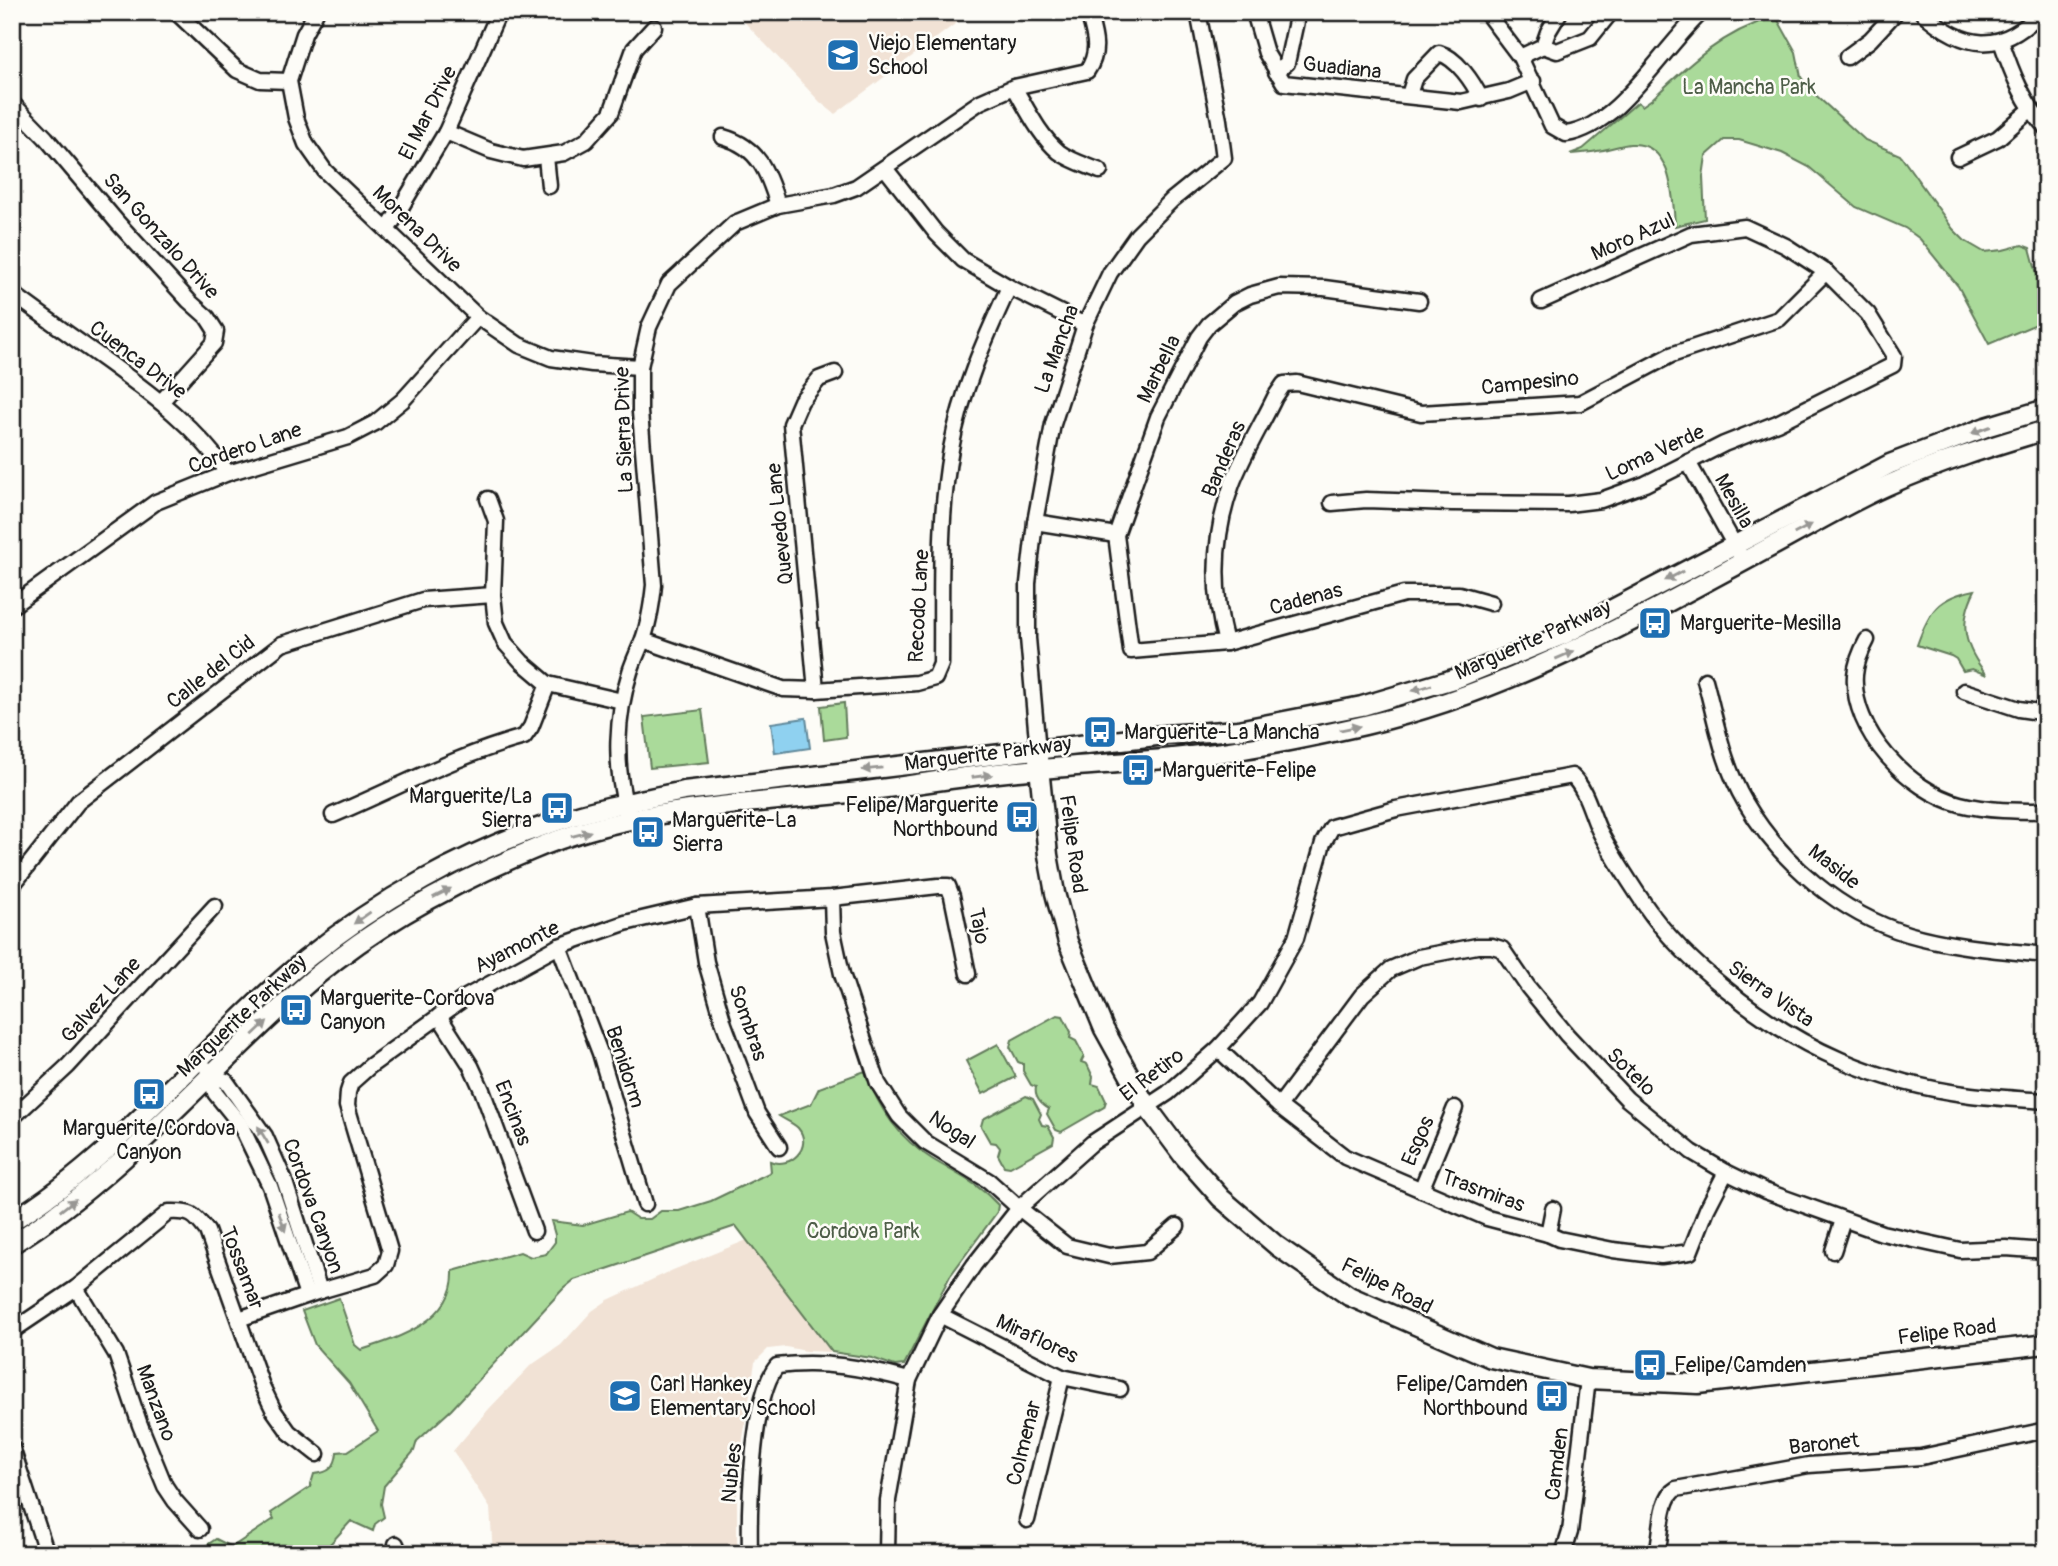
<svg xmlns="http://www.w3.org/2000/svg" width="2058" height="1566" font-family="Pangolin,sans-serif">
	<rect width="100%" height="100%" fill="#fdfcf7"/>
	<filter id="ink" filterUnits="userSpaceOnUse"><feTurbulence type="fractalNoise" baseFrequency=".0143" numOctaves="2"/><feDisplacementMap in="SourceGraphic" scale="14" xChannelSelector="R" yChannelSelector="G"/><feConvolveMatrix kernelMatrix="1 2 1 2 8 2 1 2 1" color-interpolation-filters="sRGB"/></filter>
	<g filter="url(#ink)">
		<g fill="#f1e2d5">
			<polygon points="735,12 971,12 835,114 820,102"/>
			<polygon points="747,1240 832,1352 806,1351 786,1347 768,1349 755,1362 740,1457 737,1493 737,1554 493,1554 490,1508 453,1451 488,1410 530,1366 561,1345 592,1311 608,1300 673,1270"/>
		</g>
		<g fill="#aada9a" stroke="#637b5b" stroke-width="2">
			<path d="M1772 18 1778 20 1796 52 1801 77 1809 89 1865 140 1900 155 1953 229 1965 241 1984 252 2003 250 2022 245 2030 248 2041 288 2046 287V320L1989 344 1958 286 1920 239 1905 228 1856 207 1809 167 1782 153 1739 140H1724L1706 156 1703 177 1705 219 1675 226C1673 196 1672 141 1630 144 1619 145 1608 150 1597 151 1588 153 1579 153 1570 154L1583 149 1638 102 1642 106 1652 99C1688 65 1724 31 1772 18Z"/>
			<path d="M1975 590C1958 623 1964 647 1987 675L1972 669 1963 671 1956 659 1951 656 1917 645C1929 611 1938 597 1975 590Z"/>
			<polygon points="844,703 846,737 824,740 821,706"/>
			<polygon points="702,710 709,762 650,768 644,717"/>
			<path d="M1057 1015 1063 1016 1071 1032 1070 1038 1076 1041 1084 1056 1081 1062 1087 1064 1093 1077 1092 1084 1099 1086 1106 1101 1104 1107 1061 1132 1056 1130 1047 1114 1049 1109C1040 1104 1034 1096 1036 1087L1031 1085 1023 1071V1064L1018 1062 1010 1047 1012 1040Z"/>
			<polygon points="998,1044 1016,1077 983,1094 966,1061"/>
			<path d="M865 1071C878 1108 898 1138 932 1159 958 1175 977 1182 998 1205L997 1212 950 1276 904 1365 895 1366 872 1358 832 1352 736 1226 574 1280 563 1289 451 1410 417 1441 414 1451 384 1486 381 1504 384 1517 375 1524 373 1531 351 1521 321 1554H187L190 1546 204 1547 216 1539 232 1547 274 1519 271 1513 310 1487 314 1474C329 1473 336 1467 337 1452L348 1451 378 1431 349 1383 315 1345 302 1311 339 1298 355 1345 361 1350C399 1338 455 1320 453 1271L520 1252 531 1257 546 1254 555 1242V1235L551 1221 583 1225 627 1212 638 1219H650L661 1211H679L711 1201 771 1172 770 1161C790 1170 814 1147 798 1128 793 1123 785 1120 779 1116L811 1104 819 1088Z"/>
			<polygon points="1026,1096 1033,1099 1041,1114 1039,1119 1042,1125 1048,1126 1054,1137 1053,1143 1010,1167 1004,1166 998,1155 1000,1148 996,1143 990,1142 981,1126 983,1119"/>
		</g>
		<polygon fill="#8fd1f0" stroke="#61899b" stroke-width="2" points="806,718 810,748 775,753 771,723"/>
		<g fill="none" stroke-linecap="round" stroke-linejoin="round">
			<defs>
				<g id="minor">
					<polyline points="176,12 237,70 260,80 289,81"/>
					<polyline points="316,12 304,34 289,81 296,118 306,144 325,171 478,317 519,345 551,358 592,364 640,367"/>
					<polyline points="1254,12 1266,53 1284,83 1461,102 1509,91 1533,81"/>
					<path d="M1486 12 1520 57 1552 126 1566 134C1619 127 1663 47 1702 12"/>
					<path d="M1922 12C1964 50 2001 55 2041 12"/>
					<path d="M2001 41C2012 73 2023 102 2046 128"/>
					<polyline points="1543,46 1557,51 1590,38 1611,12"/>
					<polyline points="1520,57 1543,46 1548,32 1560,12"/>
					<polyline points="1847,57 1870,40 1896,12"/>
					<polyline points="1276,72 1287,63 1298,12"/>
					<path d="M1014 87C1027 109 1039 135 1059 152 1071 161 1086 165 1100 171"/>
					<path d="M1409 95 1414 79 1439 53C1457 58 1473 82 1481 99"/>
					<polyline points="12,103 46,138 117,222 189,301 207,317 216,331 214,343 161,402"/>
					<polyline points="446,132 491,151 523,159 564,153 586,141 611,113 634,49 654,27"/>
					<path d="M723 137C759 147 768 173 778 205"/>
					<polyline points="546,157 549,186"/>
					<polyline points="1958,157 1998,138 2030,110"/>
					<polyline points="885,168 936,233 963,260 1009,287 1085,325"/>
					<polyline points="388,229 446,132 499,12"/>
					<path d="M12 293C44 317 77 340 109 363 154 396 196 427 228 473"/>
					<polyline points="1419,301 1324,288 1279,287 1250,295 1234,303 1209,324 1199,337 1158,417 1116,535 1131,651 1226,643 1404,594 1459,594 1491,603"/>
					<polyline points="1688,462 1739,553"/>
					<polyline points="488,499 496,521 493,595 496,623 505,643 522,662 548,684 622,701"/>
					<polyline points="1332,503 1366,500 1452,503 1568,504 1601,500 1645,484 1724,444 1777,423 1893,365 1894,356 1868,314 1826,272 1786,246 1745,227 1691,234 1541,301"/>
					<polyline points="1035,522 1116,535"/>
					<polyline points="12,606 156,502 228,473 348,437 375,423 403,400 478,317"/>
					<path d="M643 640 783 689 816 690 917 683 935 678 941 664C942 593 938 520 951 449 961 392 985 339 1009 287"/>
					<path d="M1867 640C1861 651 1856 662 1855 675 1851 731 1909 791 1960 804 1987 811 2018 811 2046 811"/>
					<path d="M1226 643C1212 590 1213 536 1232 484 1243 455 1261 426 1275 397L1284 384 1297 383 1421 413 1580 403 1671 355 1779 319 1826 272"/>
					<path d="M1705 680C1716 721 1723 765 1745 802 1780 862 1841 914 1908 934 1952 947 2000 950 2046 955"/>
					<polyline points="816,690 791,424 801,401 819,379 835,373"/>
					<polyline points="1964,691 2019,709 2046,713"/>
					<polyline points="1038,751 1028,638 1028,583 1035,522 1053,424 1085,325 1110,273 1137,235 1172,200 1224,158 1219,120 1198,12"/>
					<path d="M627 811C614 766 616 716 630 672 633 662 638 652 642 642 649 624 652 604 654 585L640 412V367L649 327 669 284 735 223 778 205 834 195 856 187 980 102 1014 87 1087 71C1101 51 1094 34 1088 12"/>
					<path d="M333 815C397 788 457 755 524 737L531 727 548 684"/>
					<polyline points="12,886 78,802 282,644 423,600 493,595"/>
					<polyline points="832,898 833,932 842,974 878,1083 899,1116 925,1142 989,1181 1019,1208 1067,1246 1109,1256 1147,1252 1177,1226"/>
					<polyline points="697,906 706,962 724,1024 757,1113 779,1147"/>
					<polyline points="559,946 600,1053 645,1204"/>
					<polyline points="439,1016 471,1066 482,1090 534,1231"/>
					<polyline points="1218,1049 1279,1106 1345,1157 1487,1218 1548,1234 1559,1239 1613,1250 1661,1256 1690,1252 1707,1209 1726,1172"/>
					<polyline points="207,1069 210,1075 215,1093 240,1124 270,1186 307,1295"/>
					<polyline points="210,1075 226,1081 265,1136 284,1179 320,1291"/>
					<polyline points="1279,1106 1362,995 1391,969 1419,957 1477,946 1492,946 1502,949 1528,987 1567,1035 1627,1099 1692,1152 1726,1172 1765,1191 1882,1233 1960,1250 2006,1248 2046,1251"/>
					<polyline points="12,1118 68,1066 215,906"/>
					<polyline points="1421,1190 1455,1108"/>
					<polyline points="1548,1234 1553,1209"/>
					<polyline points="1833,1251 1843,1220"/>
					<polyline points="76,1288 116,1354 140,1425 165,1486 175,1501 200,1529"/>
					<polyline points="940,1315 1062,1377 1120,1389"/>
					<polyline points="239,1319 320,1291 375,1275 386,1265 390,1251 347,1106 348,1092 351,1083 370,1066 466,997 559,946 625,923 697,906 832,898 938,886 948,886 952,896 968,974"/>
					<path d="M12 1331 76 1288 169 1212C191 1211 194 1214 207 1231L262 1386 274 1411 289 1432 317 1454"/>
					<polyline points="12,1448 47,1554"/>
					<polyline points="1027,1520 1062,1377"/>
					<polyline points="396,1544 399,1554"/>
					<path d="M750 1554C749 1512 751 1397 777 1366 823 1360 864 1368 909 1380"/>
					<path d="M887 1554 888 1500 909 1380 940 1315 974 1265 1019 1208 1092 1143 1168 1093 1218 1049 1260 1003 1296 938 1323 843 1332 827 1396 809 1572 776C1587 790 1591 814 1600 832 1613 857 1629 881 1645 905 1666 936 1696 965 1726 989 1799 1049 1877 1083 1971 1095 1996 1098 2021 1099 2046 1101"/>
					<polyline points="1563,1554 1570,1532 1588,1379"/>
					<path d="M1657 1554C1662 1535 1660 1498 1676 1489L1809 1465 1921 1457 2046 1430"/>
				</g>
				<g id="major">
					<polyline points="1038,758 1048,855 1055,893 1068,942 1104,1029 1147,1107 1182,1154 1221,1198 1277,1246 1349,1296 1491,1358 1588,1379 1698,1384 2046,1344"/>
					<path d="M12 1221C125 1152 204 1043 305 960 378 900 465 852 555 822 596 808 640 800 684 791L1165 735 1238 730 1362 706 1460 677 1563 635 1890 464 1986 427 2046 409"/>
					<path d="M12 1244C128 1172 213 1064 316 976 379 923 454 883 530 851 626 809 736 805 839 794 899 788 958 776 1018 771 1093 764 1169 761 1243 749 1283 743 1325 734 1365 725 1514 691 1643 615 1776 544 1813 524 1848 503 1886 486 1937 463 1992 446 2046 430"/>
				</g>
			</defs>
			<use href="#minor" stroke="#1c1c1c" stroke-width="19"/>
			<use href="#major" stroke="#1c1c1c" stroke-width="23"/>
			<use href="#minor" stroke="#fdfcf7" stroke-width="14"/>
			<use href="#major" stroke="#fdfcf7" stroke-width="18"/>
		</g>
		<defs><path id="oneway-solid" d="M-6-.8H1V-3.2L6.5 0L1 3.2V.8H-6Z" transform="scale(1.75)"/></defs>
		<g fill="#989794">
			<use href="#oneway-solid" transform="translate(1981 430) rotate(160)"/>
			<use href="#oneway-solid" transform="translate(1803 529) rotate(-28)"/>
			<use href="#oneway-solid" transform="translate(1674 576) rotate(152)"/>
			<use href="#oneway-solid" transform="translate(1565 655) rotate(-23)"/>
			<use href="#oneway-solid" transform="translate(1422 688) rotate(163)"/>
			<use href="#oneway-solid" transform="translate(1350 728) rotate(-11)"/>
			<use href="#oneway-solid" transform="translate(872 769) rotate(174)"/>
			<use href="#oneway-solid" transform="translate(982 776) rotate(-8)"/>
			<use href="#oneway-solid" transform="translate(581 834) rotate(-15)"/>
			<use href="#oneway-solid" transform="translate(442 893) rotate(-27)"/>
			<use href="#oneway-solid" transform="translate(362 918) rotate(145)"/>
			<use href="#oneway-solid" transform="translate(260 1028) rotate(-43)"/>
			<use href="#oneway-solid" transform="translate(263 1135) rotate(-121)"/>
			<use href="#oneway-solid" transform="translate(68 1205) rotate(-38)"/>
			<use href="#oneway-solid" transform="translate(282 1222) rotate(71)"/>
		</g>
	</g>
	<defs>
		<symbol id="school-square" viewBox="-11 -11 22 22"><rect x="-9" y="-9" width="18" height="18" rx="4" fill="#1f6fb2" stroke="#fdfcf7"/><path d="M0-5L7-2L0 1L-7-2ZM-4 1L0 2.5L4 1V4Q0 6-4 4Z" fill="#fff"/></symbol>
		<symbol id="bus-square" viewBox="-11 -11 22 22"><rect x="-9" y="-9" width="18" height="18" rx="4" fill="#1f6fb2" stroke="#fdfcf7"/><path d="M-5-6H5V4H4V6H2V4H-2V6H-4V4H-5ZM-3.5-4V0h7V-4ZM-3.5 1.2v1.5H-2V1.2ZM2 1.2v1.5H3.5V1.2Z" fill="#fff"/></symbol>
	</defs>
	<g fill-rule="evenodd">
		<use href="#school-square" x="824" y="36" width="38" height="38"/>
		<use href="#bus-square" x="1636" y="604" width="38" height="38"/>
		<use href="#bus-square" x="1081" y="713" width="38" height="38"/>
		<use href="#bus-square" x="1119" y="751" width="38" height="38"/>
		<use href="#bus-square" x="538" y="789" width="38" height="38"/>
		<use href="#bus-square" x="1003" y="798" width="38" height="38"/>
		<use href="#bus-square" x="629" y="813" width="38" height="38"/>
		<use href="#bus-square" x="277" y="991" width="38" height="38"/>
		<use href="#bus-square" x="130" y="1075" width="38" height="38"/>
		<use href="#bus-square" x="1631" y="1346" width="38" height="38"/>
		<use href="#school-square" x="606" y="1377" width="38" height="38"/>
		<use href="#bus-square" x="1533" y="1377" width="38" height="38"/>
	</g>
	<g text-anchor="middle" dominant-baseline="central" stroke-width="5" stroke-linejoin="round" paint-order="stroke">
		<g font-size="21" fill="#1c1c1c" stroke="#fdfcf7" text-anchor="start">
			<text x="868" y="43">Viejo Elementary<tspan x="868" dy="24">School</tspan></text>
			<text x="1680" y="623">Marguerite-Mesilla</text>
			<text x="1124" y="732">Marguerite-La Mancha</text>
			<text x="1162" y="770">Marguerite-Felipe</text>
			<text x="532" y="796" text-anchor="end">Marguerite/La<tspan x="532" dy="24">Sierra</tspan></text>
			<text x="998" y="805" text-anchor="end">Felipe/Marguerite<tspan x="998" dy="24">Northbound</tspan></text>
			<text x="672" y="820">Marguerite-La<tspan x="672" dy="24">Sierra</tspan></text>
			<text x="320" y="998">Marguerite-Cordova<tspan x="320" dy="24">Canyon</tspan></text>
			<text x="149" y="1128" text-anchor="middle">Marguerite/Cordova<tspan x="149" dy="24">Canyon</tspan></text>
			<text x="1674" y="1365">Felipe/Camden</text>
			<text x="650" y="1384">Carl Hankey<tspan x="650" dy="24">Elementary School</tspan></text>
			<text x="1528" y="1384" text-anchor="end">Felipe/Camden<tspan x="1528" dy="24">Northbound</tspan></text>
		</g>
		<g font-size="21" fill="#1c1c1c" stroke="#fdfcf7">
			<text transform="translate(1342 68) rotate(6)">Guadiana</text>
			<text transform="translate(428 113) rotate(-63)">El Mar Drive</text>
			<text transform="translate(417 229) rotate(44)">Morena Drive</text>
			<text transform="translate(161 236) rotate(48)">San Gonzalo Drive</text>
			<text transform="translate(1633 237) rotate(-24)">Moro Azul</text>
			<text transform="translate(1057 349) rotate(-70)">La Mancha</text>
			<text transform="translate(138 360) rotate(37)">Cuenca Drive</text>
			<text transform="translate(1159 369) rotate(-64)">Marbella</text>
			<text transform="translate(1530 383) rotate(-6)">Campesino</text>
			<text transform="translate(624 430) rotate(-92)">La Sierra Drive</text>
			<text transform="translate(245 448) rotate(-19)">Cordero Lane</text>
			<text transform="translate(1655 453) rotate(-25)">Loma Verde</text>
			<text transform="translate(1224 459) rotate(-67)">Banderas</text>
			<text transform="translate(1734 501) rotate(61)">Mesilla</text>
			<text transform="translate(780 524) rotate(-96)">Quevedo Lane</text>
			<text transform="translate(1306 599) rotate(-15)">Cadenas</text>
			<text transform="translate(919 606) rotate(-87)">Recodo Lane</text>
			<text transform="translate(1533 640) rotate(-24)">Marguerite Parkway</text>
			<text transform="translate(211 672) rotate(-38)">Calle del Cid</text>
			<text transform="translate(988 754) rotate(-7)">Marguerite Parkway</text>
			<text transform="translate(1073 844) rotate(82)">Felipe Road</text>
			<text transform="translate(1834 867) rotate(38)">Maside</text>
			<text transform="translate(979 926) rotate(79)">Tajo</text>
			<text transform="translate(517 947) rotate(-27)">Ayamonte</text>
			<text transform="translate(1771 994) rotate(35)">Sierra Vista</text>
			<text transform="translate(101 1000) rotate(-48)">Galvez Lane</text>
			<text transform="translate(242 1016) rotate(-43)">Marguerite Parkway</text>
			<text transform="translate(748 1023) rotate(71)">Sombras</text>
			<text transform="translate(625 1067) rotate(72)">Benidorm</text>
			<text transform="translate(1631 1072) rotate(44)">Sotelo</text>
			<text transform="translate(1152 1075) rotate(-37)">El Retiro</text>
			<text transform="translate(513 1113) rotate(69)">Encinas</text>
			<text transform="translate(952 1130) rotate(34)">Nogal</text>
			<text transform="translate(1418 1141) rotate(-67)">Esgos</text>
			<text transform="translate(1483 1191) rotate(20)">Trasmiras</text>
			<text transform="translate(313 1206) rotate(70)">Cordova Canyon</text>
			<text transform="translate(242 1268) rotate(69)">Tossamar</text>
			<text transform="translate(1387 1286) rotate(27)">Felipe Road</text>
			<text transform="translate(1947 1332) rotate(-7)">Felipe Road</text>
			<text transform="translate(1037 1339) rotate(25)">Miraflores</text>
			<text transform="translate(156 1403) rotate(70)">Manzano</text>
			<text transform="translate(1024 1443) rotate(-76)">Colmenar</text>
			<text transform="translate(1824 1444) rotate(-6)">Baronet</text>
			<text transform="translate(1557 1464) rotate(-83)">Camden</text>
			<text transform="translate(732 1473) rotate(-84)">Nubles</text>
		</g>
		<g font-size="21" fill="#4e5e48" stroke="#fdfcf7">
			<text x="1749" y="87">La Mancha Park</text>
			<text x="863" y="1231">Cordova Park</text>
		</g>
	</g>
	<rect width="2058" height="1566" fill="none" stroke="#fdfcf7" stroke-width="42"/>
	<rect x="21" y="21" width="2016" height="1524" fill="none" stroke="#1c1c1c" stroke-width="2.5" filter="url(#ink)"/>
</svg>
